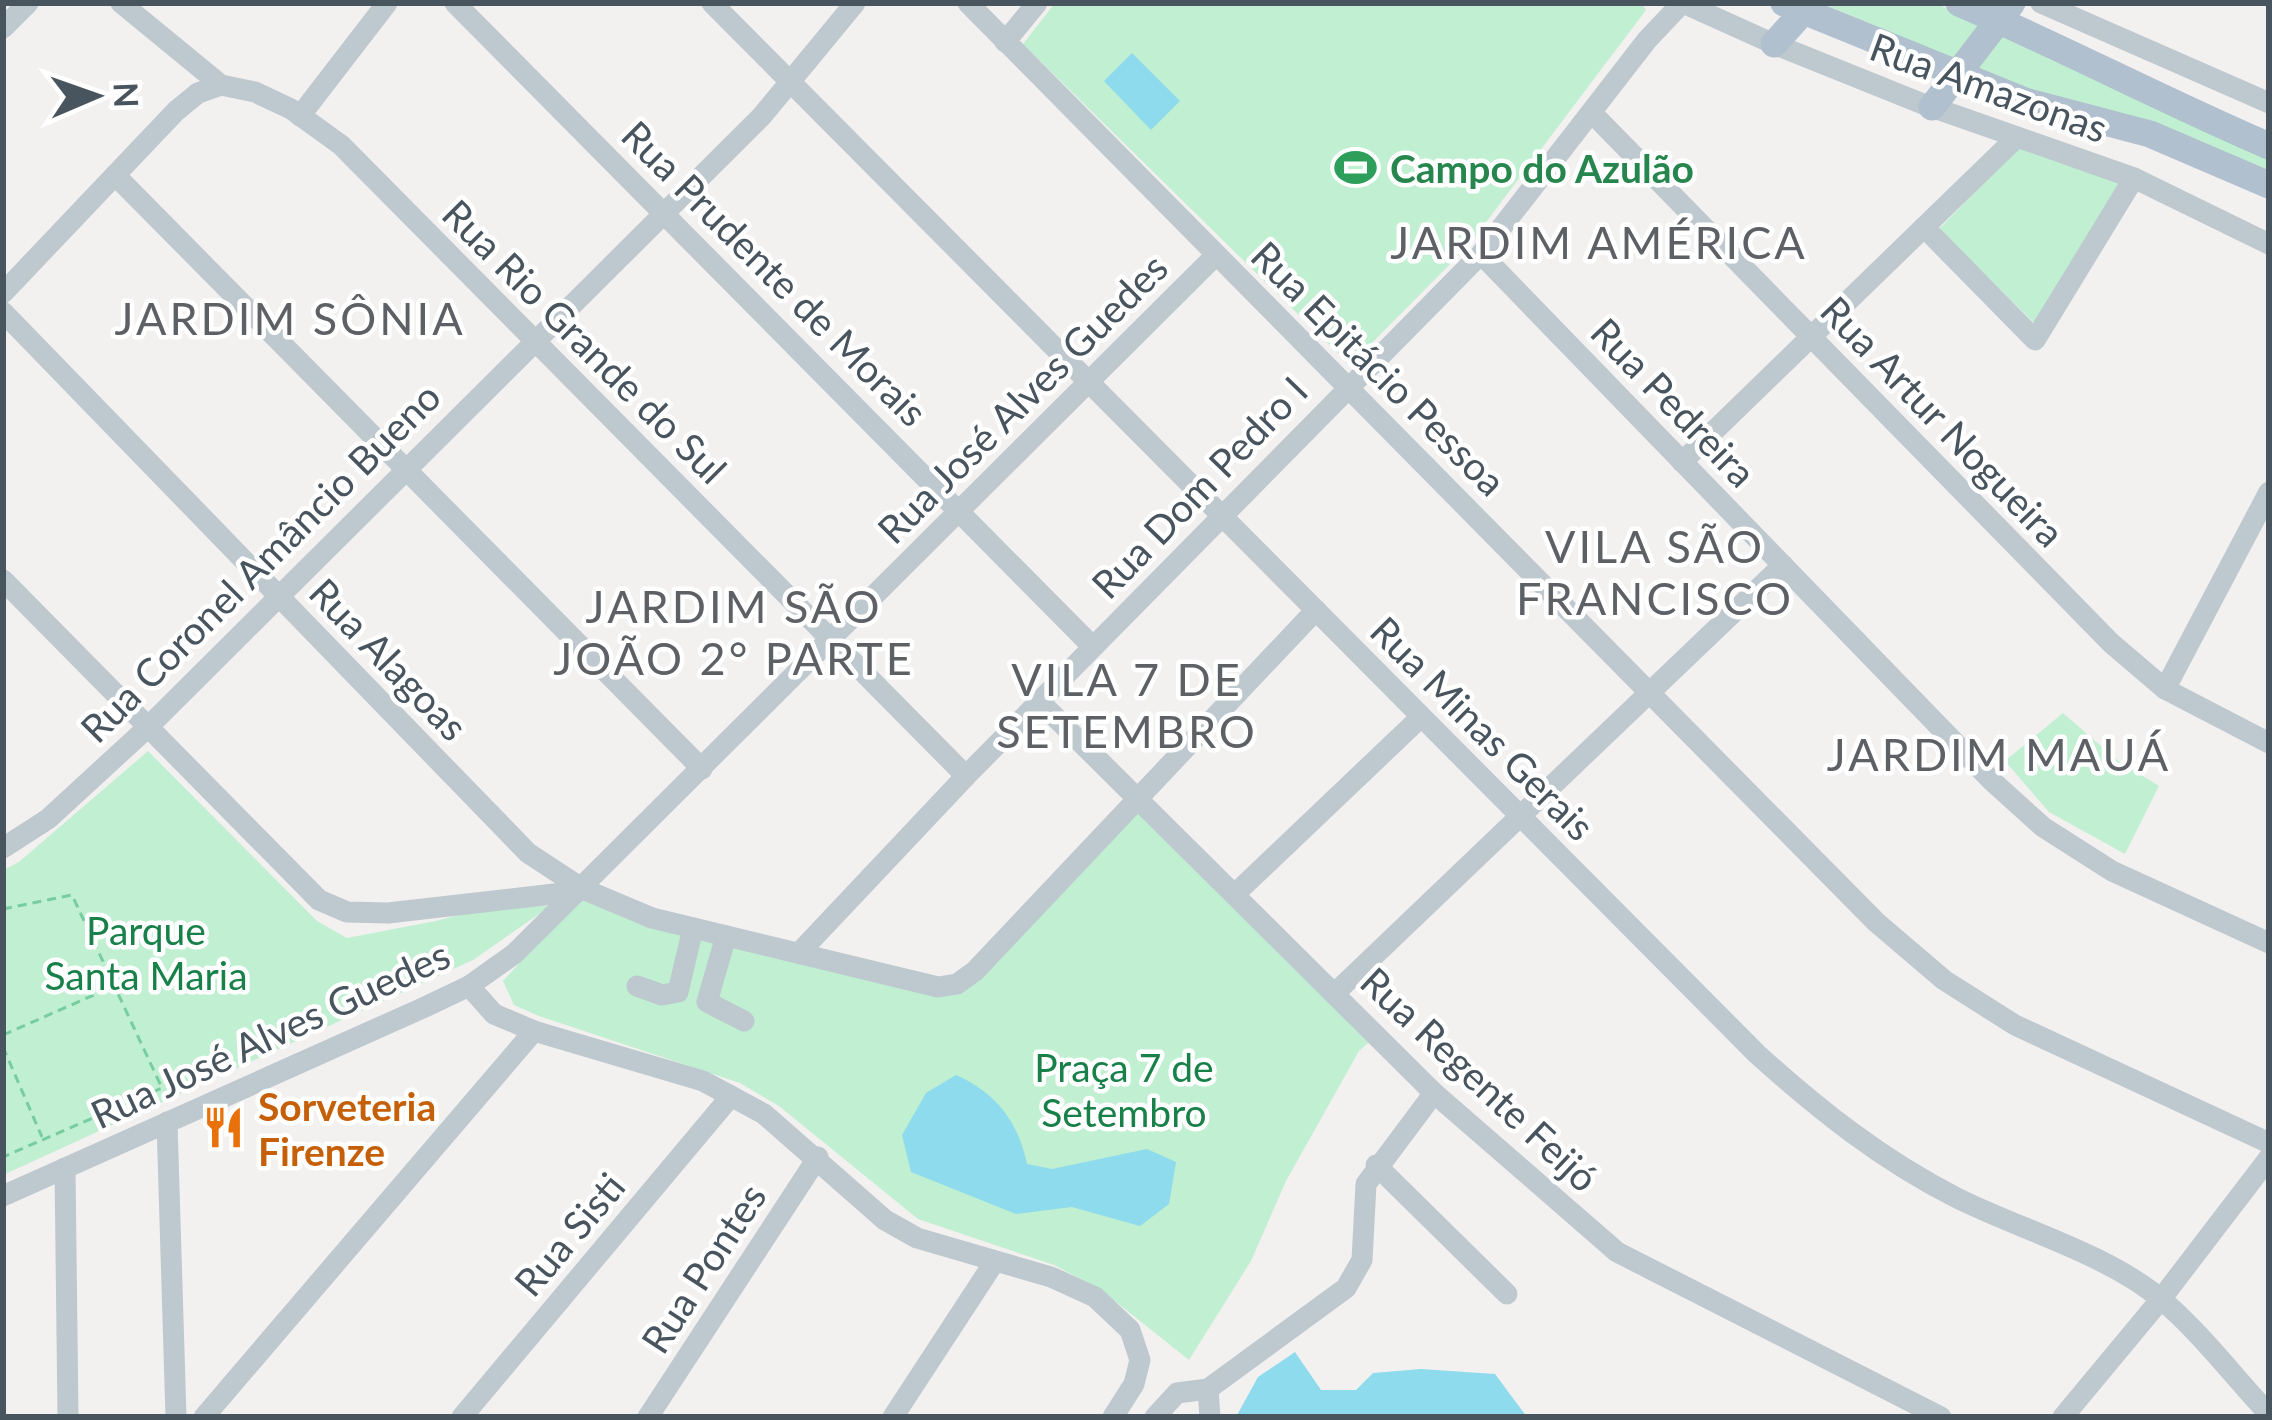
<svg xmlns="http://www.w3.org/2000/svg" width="2272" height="1420" font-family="Lato,sans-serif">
	<rect width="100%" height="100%" fill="#f3f0f0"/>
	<g fill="#c0efd1">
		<polygon points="1055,3 1641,3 1646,10 1468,246 1350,365 1023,44"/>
		<polygon points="1821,3 1935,3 2269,151 2269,175 2060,103"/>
		<polygon points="2020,146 2122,184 2036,325 1939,229"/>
		<polygon points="2063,713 2117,760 2159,786 2125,854 2049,812 2005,761"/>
		<polygon points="148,751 317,921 347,938 436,921 523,898 549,907 473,960 3,1175 3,870 19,862"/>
		<polygon points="1141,808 1375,1037 1359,1051 1286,1181 1251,1261 1189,1360 1100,1289 1054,1265 918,1219 779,1106 740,1083 539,1016 514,1005 503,981 583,894 959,986"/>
	</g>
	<g fill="#8ddbec">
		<polygon points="1132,53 1180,101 1151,130 1104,81"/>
		<path d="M956 1075C996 1093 1018 1121 1027 1164L1052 1169 1147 1149 1176 1162 1169 1204 1140 1226 1072 1207 1016 1214 911 1172 902 1135 926 1093Z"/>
		<polygon points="1295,1352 1321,1390 1356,1390 1373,1373 1421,1369 1495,1374 1527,1417 1236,1417 1258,1377"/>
	</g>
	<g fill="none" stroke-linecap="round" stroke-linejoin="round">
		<g stroke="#78cda0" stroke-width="3" stroke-dasharray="9 6" stroke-linecap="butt">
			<polyline points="3,909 72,895 162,1088 3,1157"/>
			<polyline points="3,1035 112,987"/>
			<polyline points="3,1047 42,1137"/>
		</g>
		<g stroke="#bec8cf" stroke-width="21">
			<polyline points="121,3 221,85 255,92 291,109 341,145 966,776"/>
			<polyline points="455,3 1092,646"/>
			<path d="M712 3 1757 1054C1819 1110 1882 1160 1957 1198 2021 1230 2108 1254 2162 1300 2201 1333 2234 1377 2269 1414"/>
			<polyline points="968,3 1876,922 1944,980 2015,1025 2269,1143"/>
			<polyline points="1683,3 1774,44 1923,104 2134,178 2269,244"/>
			<polyline points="2041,3 2269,103"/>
			<polyline points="3,28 28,3"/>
			<polyline points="1005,42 1037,3"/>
			<polyline points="1593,114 2111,643 2165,689 2269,743"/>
			<polyline points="300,116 387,3"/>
			<polyline points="115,175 702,769"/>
			<polyline points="1924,227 2035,340 2134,178"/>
			<polyline points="1481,254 1992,781 2043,827 2112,871 2269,943"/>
			<polyline points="3,293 176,111 198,93 221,85"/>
			<polyline points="3,312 528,853 583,889 652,918 938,987 957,984 975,971 1316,610"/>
			<polyline points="1682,462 2017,137"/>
			<polyline points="3,580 319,900 347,912 388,913 580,891"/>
			<polyline points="2165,689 2269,492"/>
			<polyline points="1039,701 1434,1093 1617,1252 1941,1417"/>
			<polyline points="3,848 48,819 147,728 761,117 855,3"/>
			<polyline points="1235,894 1421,717"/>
			<polyline points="726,936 707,1002 744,1021"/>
			<polyline points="799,953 966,776 1481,254 1647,40 1682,3"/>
			<polyline points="469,986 494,1014 534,1031 703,1081 764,1114 885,1220 917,1238 1051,1277 1095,1297 1130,1330 1140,1360 1134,1384 1113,1417"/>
			<polyline points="637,986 662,995 678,992 693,928"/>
			<polyline points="1334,994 1783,565"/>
			<polyline points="167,1122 176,1417"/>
			<polyline points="1376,1165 1507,1294"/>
			<polyline points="65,1168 68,1417"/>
			<polyline points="3,1196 425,1007 469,986 514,954 1216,255"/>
			<polyline points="1208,1389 1210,1417"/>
			<polyline points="204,1417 534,1031"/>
			<polyline points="462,1417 731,1096"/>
			<polyline points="648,1417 818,1157"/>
			<polyline points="893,1417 995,1261"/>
			<polyline points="1155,1417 1177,1393 1208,1389 1346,1288 1362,1260 1366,1184 1434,1093"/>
			<polyline points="2063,1417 2161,1299 2269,1158"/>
		</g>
		<g stroke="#b0c0cf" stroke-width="27">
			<polyline points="1784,3 2025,101 2150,134 2269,185"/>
			<path d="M1959 3C2064 48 2164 101 2269 146"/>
			<polyline points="1774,44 1811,3"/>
			<polyline points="1932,107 2012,3"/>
		</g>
	</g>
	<defs>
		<symbol id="stadium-bare" viewBox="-9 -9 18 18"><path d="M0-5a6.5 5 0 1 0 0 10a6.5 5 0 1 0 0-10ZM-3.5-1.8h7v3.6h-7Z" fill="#2e9e5b" stroke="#fff" stroke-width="2.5" paint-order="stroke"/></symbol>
		<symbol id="restaurant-bare" viewBox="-9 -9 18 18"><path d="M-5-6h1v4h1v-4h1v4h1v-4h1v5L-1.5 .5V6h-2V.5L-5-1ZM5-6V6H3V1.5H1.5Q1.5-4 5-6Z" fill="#e8710a" stroke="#fff" stroke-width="2.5" paint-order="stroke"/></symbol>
	</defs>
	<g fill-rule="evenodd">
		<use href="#stadium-bare" x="1326" y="138" width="59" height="59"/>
		<use href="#restaurant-bare" x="194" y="1098" width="59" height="59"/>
	</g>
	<g text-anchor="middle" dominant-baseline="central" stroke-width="9" stroke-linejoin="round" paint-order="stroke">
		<g font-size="39" fill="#48545e" stroke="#fff">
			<text transform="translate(1989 87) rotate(20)">Rua Amazonas</text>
			<text transform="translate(775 273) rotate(45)">Rua Prudente de Morais</text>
			<text transform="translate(585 341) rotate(45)">Rua Rio Grande do Sul</text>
			<text transform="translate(1379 368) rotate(45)">Rua Epitácio Pessoa</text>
			<text transform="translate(1022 398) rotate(-45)">Rua José Alves Guedes</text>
			<text transform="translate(1674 402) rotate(46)">Rua Pedreira</text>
			<text transform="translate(1943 421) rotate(46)">Rua Artur Nogueira</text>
			<text transform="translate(1199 487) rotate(-46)">Rua Dom Pedro I</text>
			<text transform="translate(260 562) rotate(-45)">Rua Coronel Amâncio Bueno</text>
			<text transform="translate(389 659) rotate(46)">Rua Alagoas</text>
			<text transform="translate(1483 728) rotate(45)">Rua Minas Gerais</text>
			<text transform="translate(270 1034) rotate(-25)">Rua José Alves Guedes</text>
			<text transform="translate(1480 1079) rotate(43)">Rua Regente Feijó</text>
			<text transform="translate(569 1234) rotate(-50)">Rua Sisti</text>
			<text transform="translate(703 1268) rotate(-57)">Rua Pontes</text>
		</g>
		<g font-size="39" font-weight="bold" fill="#27864d" stroke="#fff" text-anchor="start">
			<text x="1390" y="168">Campo do Azulão</text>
		</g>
		<g font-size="39" fill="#188049" stroke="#fff">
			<text x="146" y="930">Parque<tspan x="146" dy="45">Santa Maria</tspan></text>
			<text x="1124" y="1067">Praça 7 de<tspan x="1124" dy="45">Setembro</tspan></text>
		</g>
		<g font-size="39" font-weight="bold" fill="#c56008" stroke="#fff" text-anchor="start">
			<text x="258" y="1106">Sorveteria<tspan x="258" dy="45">Firenze</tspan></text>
		</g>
		<g font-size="45" letter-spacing="3" fill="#5d6165" stroke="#fff">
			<text x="1599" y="242">JARDIM AMÉRICA</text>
			<text x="290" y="318">JARDIM SÔNIA</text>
			<text x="1655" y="546">VILA SÃO<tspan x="1655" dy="52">FRANCISCO</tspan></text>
			<text x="734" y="606">JARDIM SÃO<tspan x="734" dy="52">JOÃO 2° PARTE</tspan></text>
			<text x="1127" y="679">VILA 7 DE<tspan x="1127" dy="52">SETEMBRO</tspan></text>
			<text x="1999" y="754">JARDIM MAUÁ</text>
		</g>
	</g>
	<rect width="2272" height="1420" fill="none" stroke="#48545e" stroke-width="12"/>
	<g transform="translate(96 96) rotate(88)" stroke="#ffffff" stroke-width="9" paint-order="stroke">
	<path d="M0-9L21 45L0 30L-21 45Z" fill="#48545e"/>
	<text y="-18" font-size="33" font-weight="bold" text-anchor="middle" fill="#48545e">N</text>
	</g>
</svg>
